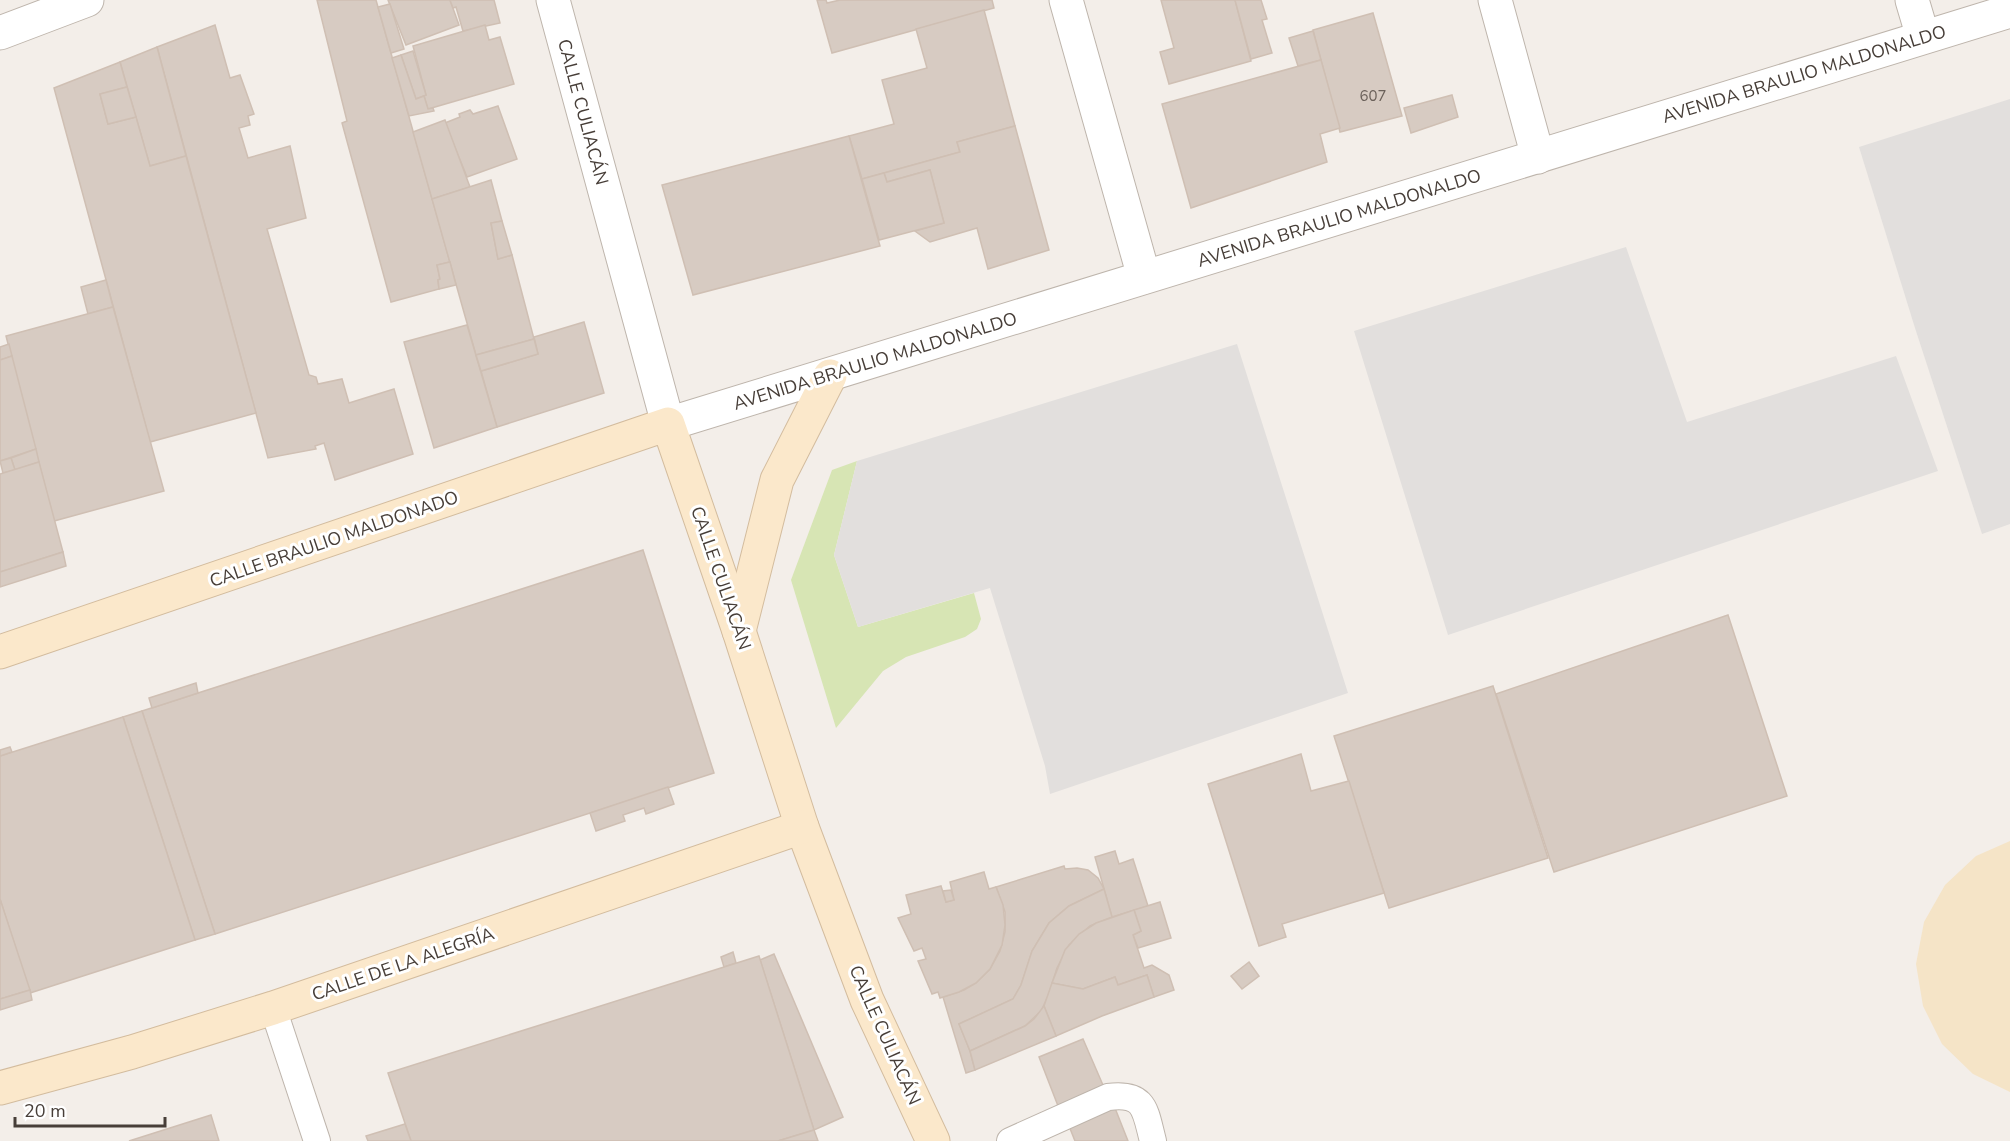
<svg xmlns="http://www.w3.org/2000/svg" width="2010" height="1141" font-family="'Nunito Sans',sans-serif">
	<rect width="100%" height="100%" fill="#f3eee9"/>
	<polygon fill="#d7e5b4" points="857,461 834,555 858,627 974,593 981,619 977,629 965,637 906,657 883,671 836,728 791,580 832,470"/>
	<polygon fill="#f5e4c7" points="2010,841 2010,1092 1973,1074 1942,1044 1923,1006 1916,964 1924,922 1945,885 1976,856"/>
	<g fill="#e2dfdd">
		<polygon points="2010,99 2010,524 1982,534 1915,328 1859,147"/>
		<polygon points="1626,247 1687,422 1896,356 1938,471 1448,635 1354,331"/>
		<polygon points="1237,344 1348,693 1050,794 1045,766 990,588 858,627 834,555 857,461"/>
	</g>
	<g fill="#d7cbc2" stroke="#cfbfb3" stroke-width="1.5">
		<polygon points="317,0 376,0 450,262 437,265 440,279 438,280 439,289 391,302 342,123 347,121"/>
		<polygon points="388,0 450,0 459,25 406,45"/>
		<polygon points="450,0 494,0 500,23 463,31 456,7 453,8"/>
		<polygon points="817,0 826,0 827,3 840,0 992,0 994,8 832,53"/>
		<polygon points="1161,0 1235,0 1251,61 1169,84 1160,52 1174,48"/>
		<polygon points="1235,0 1261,0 1267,19 1262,20 1272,53 1251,59"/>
		<polygon points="390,4 404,49 391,53 378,7"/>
		<polygon points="984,10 1015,126 957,142 960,152 862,179 849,136 894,124 882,80 927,68 916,29"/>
		<polygon points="1373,13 1402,116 1340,132 1313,30"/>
		<polygon points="215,25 230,78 240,75 254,114 248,116 250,125 239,128 248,158 290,146 306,218 267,229 309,375 316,377 318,384 342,379 349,403 394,389 413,454 335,480 324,443 315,446 316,449 268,458 157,47"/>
		<polygon points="485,25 489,40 500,37 514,84 428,109 424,96 426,95 413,46"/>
		<polygon points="1313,31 1321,60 1298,66 1289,38"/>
		<polygon points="157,47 186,156 150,166 120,62"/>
		<polygon points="413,51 426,95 416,99 401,55"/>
		<polygon points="401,55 416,99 424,96 428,109 433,108 434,111 409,116 392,58"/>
		<polygon points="1321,60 1340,128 1320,134 1327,162 1191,208 1162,104"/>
		<polygon points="120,62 127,87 100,94 108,124 136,117 150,166 186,156 256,413 150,442 54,88"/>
		<polygon points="127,87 136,117 108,124 100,94"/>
		<polygon points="1452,95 1458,117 1411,133 1404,108"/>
		<polygon points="498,106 517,159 467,177 445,123 460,117 459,114 470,110 473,114"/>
		<polygon points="445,120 470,187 432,199 413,132"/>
		<polygon points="1015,126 1049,250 988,269 977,228 930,242 915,231 944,223 930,170 887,182 884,173 960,152 957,142"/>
		<polygon points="849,136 880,246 693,295 662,185"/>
		<polygon points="930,170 944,223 879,240 862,179 884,173 887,182"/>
		<polygon points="491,180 502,221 491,223 498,259 512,255 534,339 476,355 432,199"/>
		<polygon points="502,221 512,255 498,259 491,223"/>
		<polygon points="450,262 456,285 439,289 438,280 440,279 437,265"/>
		<polygon points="106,280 113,307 88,314 81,287"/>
		<polygon points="113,307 164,491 54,521 6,336"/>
		<polygon points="584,322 604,393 497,427 481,371 538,354 534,337"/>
		<polygon points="467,325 497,427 434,448 404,342"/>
		<polygon points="534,339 538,354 481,371 476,355"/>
		<polygon points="9,344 12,356 0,360 0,347"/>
		<polygon points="12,356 36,449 0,461 0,360"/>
		<polygon points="36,449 39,462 15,470 11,458"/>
		<polygon points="11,458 15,470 3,473 0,461"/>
		<polygon points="39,462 63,552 0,572 0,474"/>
		<polygon points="643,550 714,773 215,934 142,711"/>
		<polygon points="63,552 66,566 0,587 0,572"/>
		<polygon points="1728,615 1787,796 1554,872 1496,694"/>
		<polygon points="196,683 198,693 152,708 149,698"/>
		<polygon points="1493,686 1548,858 1389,908 1334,736"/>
		<polygon points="142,711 215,934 195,940 123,717"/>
		<polygon points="123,717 195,940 30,993 0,899 0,756"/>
		<polygon points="10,747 12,752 0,756 0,750"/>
		<polygon points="1301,754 1311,791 1349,781 1384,893 1282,924 1286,937 1259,946 1208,784"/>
		<polygon points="668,787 674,804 646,814 644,808 623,815 625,821 596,831 590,813"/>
		<polygon points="1115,851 1119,864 1133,859 1148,906 1112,917 1095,857"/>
		<polygon points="1064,866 1065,869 1077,868 1088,870 1098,878 1104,889 1069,906 1049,923 1032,951 1021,985 1013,999 959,1024 970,1051 975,1070 966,1073 943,997 964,990 976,983 990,969 1000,951 1005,932 1005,912 996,887"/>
		<polygon points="984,872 989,889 996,887 1003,905 1005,925 1002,945 990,969 976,983 959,992 940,998 938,992 932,994 918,961 926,959 922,948 914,951 898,918 911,914 906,895 941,886 946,902 954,900 950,882"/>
		<polygon points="1104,889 1112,917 1090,926 1069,945 1057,968 1048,996 1041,1011 1025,1026 970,1051 959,1024 1013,999 1021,985 1032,951 1049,923 1069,906"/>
		<polygon points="951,890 954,900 946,902 943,891"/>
		<polygon points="0,899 30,990 0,999"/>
		<polygon points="1160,902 1171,938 1138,948 1133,935 1141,931 1134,910"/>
		<polygon points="1134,910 1141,931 1133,935 1144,968 1152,965 1169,975 1174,990 1154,997 1147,975 1118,985 1115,977 1083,989 1052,983 1065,950 1079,934 1096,923"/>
		<polygon points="733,952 736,963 724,967 721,957"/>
		<polygon points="774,954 843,1117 814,1130 760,960"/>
		<polygon points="759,956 814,1130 778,1141 411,1141 388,1073"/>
		<polygon points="1249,962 1259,976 1242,989 1231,976"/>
		<polygon points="1147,975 1154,997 1102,1016 1056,1036 1044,1006 1052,983 1083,989 1115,977 1118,985"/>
		<polygon points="30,990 32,1000 0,1010 0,999"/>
		<polygon points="1044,1006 1056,1036 975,1070 970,1051 1025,1026 1034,1019"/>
		<polygon points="1083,1039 1106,1092 1060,1111 1039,1057"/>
		<polygon points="1113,1103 1128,1141 1075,1141 1067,1121"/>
		<polygon points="211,1115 219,1141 129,1141"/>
		<polygon points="405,1124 411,1141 368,1141 366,1136"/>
		<polygon points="814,1130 818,1141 778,1141"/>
	</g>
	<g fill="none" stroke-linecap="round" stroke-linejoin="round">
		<defs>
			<g id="service">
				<polyline points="273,1008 317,1141"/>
				<path d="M1010 1141 1108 1097C1146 1092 1145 1111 1153 1141"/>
			</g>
			<g id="minor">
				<polyline points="1066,0 1144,277"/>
				<polyline points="1495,0 1538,157"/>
				<polyline points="1912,0 1923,37"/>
				<polyline points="0,33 87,0"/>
			</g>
			<polyline id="tertiary" points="553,0 668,424 2010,11"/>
			<g id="secondary">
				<polyline points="739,631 777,480 830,376"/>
				<polyline points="0,652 668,424 739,631 802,827 867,1000 933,1141"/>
				<polyline points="0,1088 132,1052 273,1008 802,827"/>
			</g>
		</defs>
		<use href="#service" stroke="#beb5ac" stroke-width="28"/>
		<use href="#minor" stroke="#beb5ac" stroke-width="35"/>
		<use href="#tertiary" stroke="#beb5ac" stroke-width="35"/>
		<use href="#secondary" stroke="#d3bc9e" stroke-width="35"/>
		<use href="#service" stroke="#fff" stroke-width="26"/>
		<use href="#minor" stroke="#fff" stroke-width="33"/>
		<use href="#tertiary" stroke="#fff" stroke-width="33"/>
		<use href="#secondary" stroke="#fbe8cb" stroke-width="33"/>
	</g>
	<g text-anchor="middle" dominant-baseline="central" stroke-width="6" stroke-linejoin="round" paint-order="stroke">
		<g font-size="15" fill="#6b615a">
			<text x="1373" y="96">607</text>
		</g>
		<g font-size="18" fill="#473e38" stroke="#fff">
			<text transform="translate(1804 74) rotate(-17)">AVENIDA BRAULIO MALDONALDO</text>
			<text transform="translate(583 112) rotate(75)">CALLE CULIACÁN</text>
			<text transform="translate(1339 218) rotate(-17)">AVENIDA BRAULIO MALDONALDO</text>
			<text transform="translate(875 361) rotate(-17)">AVENIDA BRAULIO MALDONALDO</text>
			<text transform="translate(334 539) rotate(-19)">CALLE BRAULIO MALDONADO</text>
			<text transform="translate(721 578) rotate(71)">CALLE CULIACÁN</text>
			<text transform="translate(403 964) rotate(-19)">CALLE DE LA ALEGRÍA</text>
			<text transform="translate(885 1035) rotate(66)">CALLE CULIACÁN</text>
		</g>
	</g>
	<path d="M15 1117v9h150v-9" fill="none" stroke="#473e38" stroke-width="3"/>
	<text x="24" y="1117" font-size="18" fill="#473e38" stroke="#ffffff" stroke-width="4.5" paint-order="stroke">20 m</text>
</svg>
